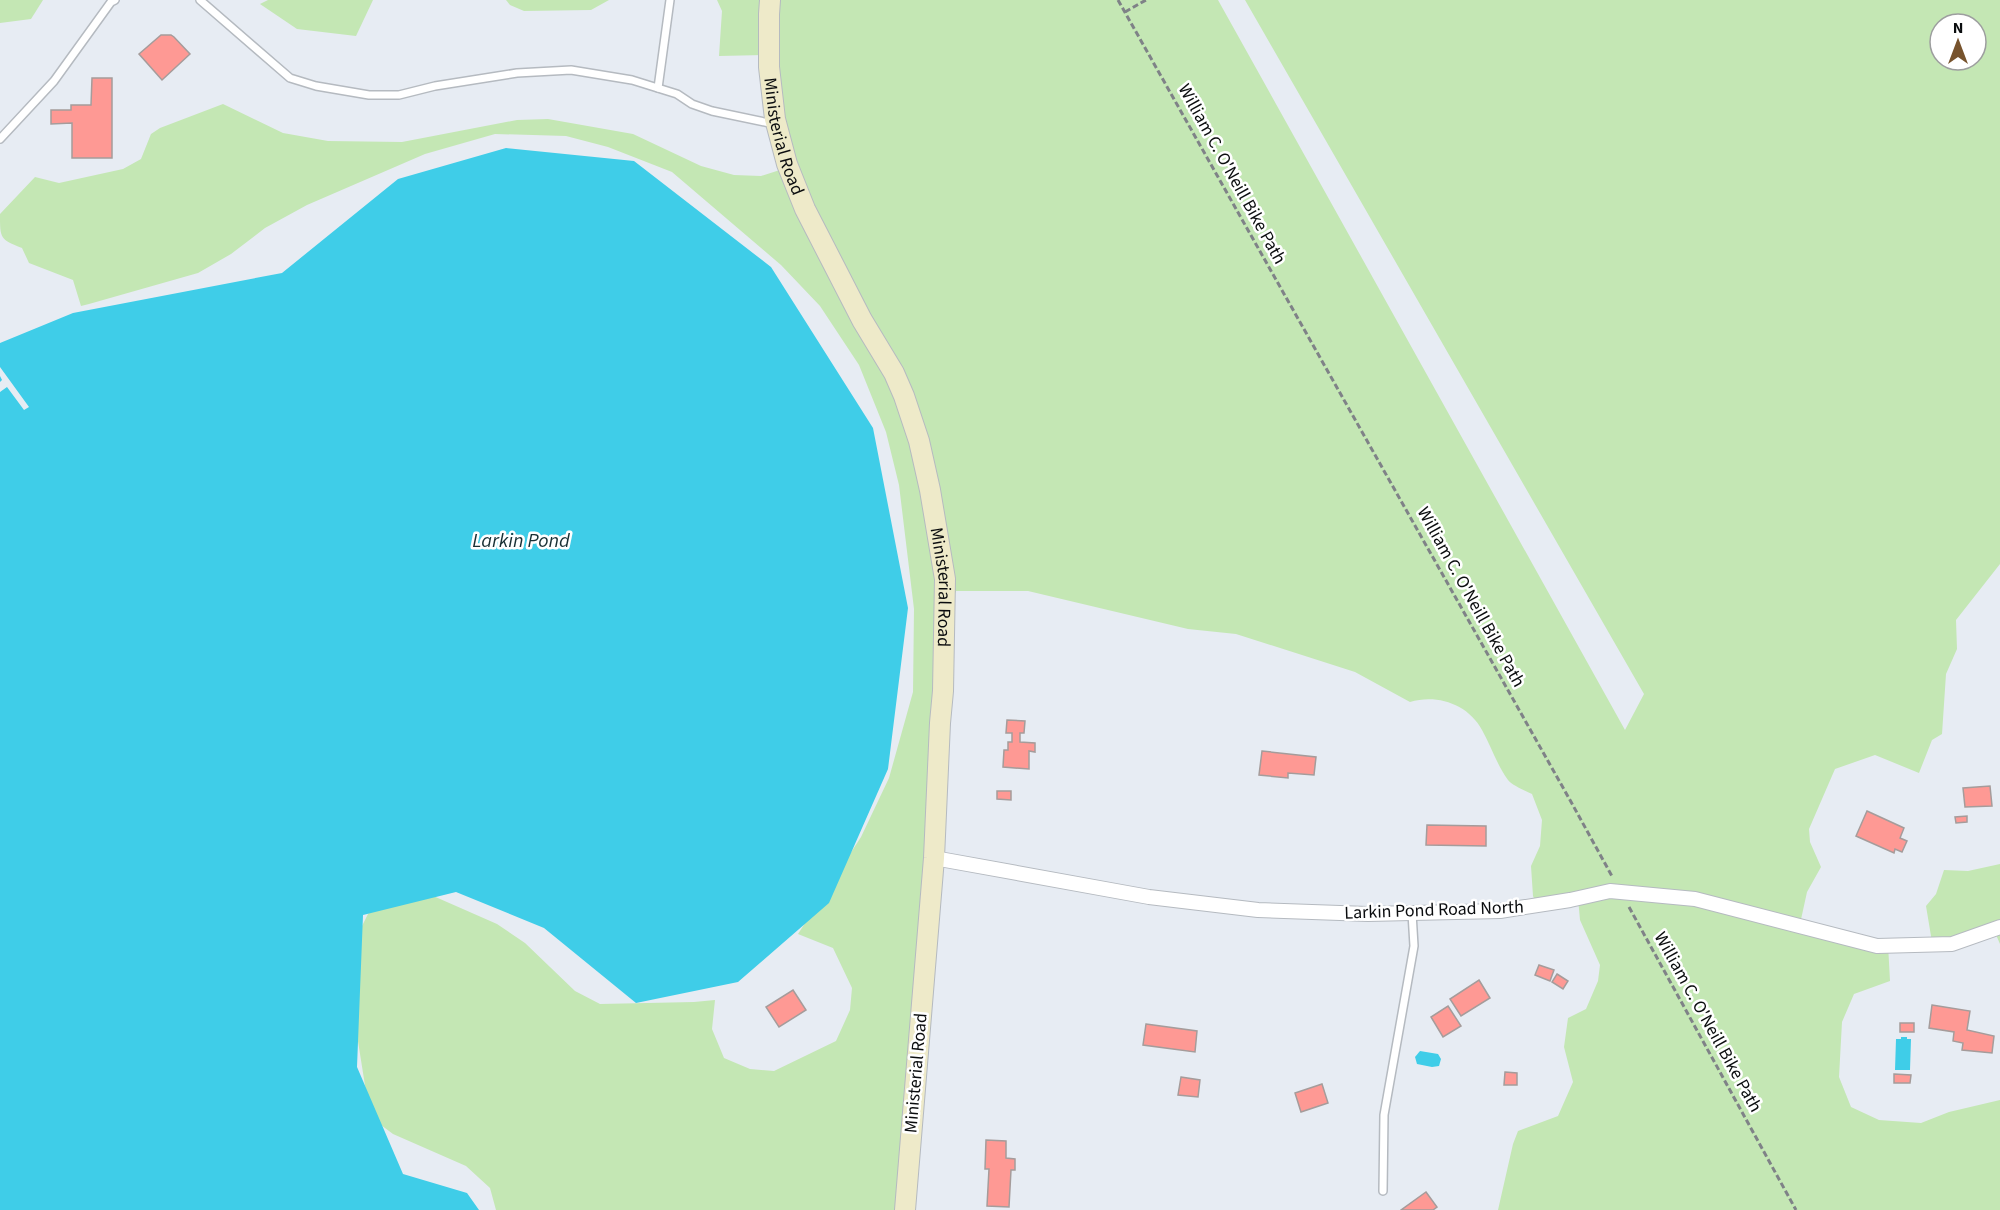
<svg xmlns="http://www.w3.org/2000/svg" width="2000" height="1210" font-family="'Source Sans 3',sans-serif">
	<rect width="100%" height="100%" fill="#e7ecf3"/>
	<g fill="#c4e7b4" fill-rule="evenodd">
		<polygon points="0,0 43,0 31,19 0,23"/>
		<polygon points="268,0 373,0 356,36 297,29 260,4"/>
		<polygon points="506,0 609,0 591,10 524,11 510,5"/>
		<path d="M717 0H1218L1625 730 1644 694 1245 0H2000V564L1956 620 1957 649 1946 674 1942 734 1932 740 1919 773 1875 755 1835 769 1809 829 1810 842 1821 867 1807 892 1800 924 1888 944 1890 981 1854 994 1842 1022 1839 1077 1851 1107 1879 1120 1921 1123 1949 1112 2000 1100V1210H1498L1513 1144 1518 1131 1558 1116 1573 1082 1564 1047 1568 1018 1586 1009 1598 981 1600 965 1580 920 1578 898 1536 903 1533 896 1531 866 1540 846 1542 820 1532 794C1524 790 1513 786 1508 780 1497 765 1491 746 1482 730 1468 704 1437 694 1410 702L1355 672 1236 634 1188 629 1028 591H956L945 615 906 1210H496L490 1188 466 1166 393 1134 377 1122 368 1104 345 960 372 906 431 895 497 924 525 943 575 991 600 1004 694 1002 715 1000 712 1029 724 1058 750 1069 774 1071 836 1041 850 1010 852 988 833 948 798 934 861 837 889 778 913 692 914 609 899 485 886 432 859 365 820 306 781 265 672 172 608 147 566 136 495 134 425 154 307 205 265 228 231 254 198 273 89 304 81 306 73 280 29 263 22 248C0 239 0 239 0 214L35 177 59 183 123 169 141 159 151 134 160 128 223 104 283 133 328 141 402 142 517 120 548 119 633 134 701 166 734 175 761 176 783 169 766 55 719 56 722 11ZM1940 24H1976V60H1940Z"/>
		<polygon points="2000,864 2000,944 1994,930 1932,942 1926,906 1936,894 1944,870 1968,871"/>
	</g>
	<g fill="#3fcde8">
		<polygon points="506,148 634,161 771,267 873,428 908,608 888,769 829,903 738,982 636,1003 544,928 456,892 363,915 357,1067 403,1174 467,1193 479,1210 0,1210 0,343 73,313 282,273 398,179"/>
		<polygon points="1901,1037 1907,1037 1907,1039 1911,1039 1910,1070 1895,1070 1896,1039 1901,1039"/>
		<polygon points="1420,1051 1438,1054 1441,1059 1439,1066 1432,1067 1417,1064 1415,1057"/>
	</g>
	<polygon fill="#e7ecf3" points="0,367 29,407 24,410 7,387 0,392 0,382 2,380 0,376"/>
	<g fill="#fe9994" stroke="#a59c9b" stroke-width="1.5">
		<polygon points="161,35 171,35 174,37 190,54 162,80 139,54"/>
		<polygon points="92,78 112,78 112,158 72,158 72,123 51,124 51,110 71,110 71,105 91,105"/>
		<polygon points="1007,720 1025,721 1024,733 1020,733 1020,742 1035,743 1035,752 1029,751 1029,769 1003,767 1004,750 1008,750 1008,742 1012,742 1012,733 1006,733"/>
		<polygon points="1262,751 1316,757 1314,775 1288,773 1288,778 1259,775"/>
		<polygon points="1990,786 1992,806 1965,807 1963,788"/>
		<polygon points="997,791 1011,791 1011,800 997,799"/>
		<polygon points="1867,811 1904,828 1900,838 1907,841 1902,852 1895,849 1894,853 1856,836"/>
		<polygon points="1967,816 1967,822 1956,823 1955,817"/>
		<polygon points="1427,825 1486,826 1486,846 1426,845"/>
		<polygon points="1539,965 1554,970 1550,981 1535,975"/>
		<polygon points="1557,974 1568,981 1563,989 1552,982"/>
		<polygon points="1479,980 1490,998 1461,1016 1450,999"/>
		<polygon points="793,990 806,1010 779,1027 766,1007"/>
		<polygon points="1932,1005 1970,1011 1967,1030 1994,1036 1992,1053 1962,1050 1963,1043 1953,1041 1954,1032 1929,1028"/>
		<polygon points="1448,1006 1461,1026 1443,1037 1431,1017"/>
		<rect x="1900" y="1023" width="14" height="9"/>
		<polygon points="1146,1024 1197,1031 1195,1052 1143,1045"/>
		<polygon points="1505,1072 1517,1073 1517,1085 1504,1085"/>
		<polygon points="1894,1074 1911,1075 1910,1083 1894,1083"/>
		<polygon points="1181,1077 1200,1080 1198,1097 1178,1095"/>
		<polygon points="1322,1084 1328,1103 1301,1112 1295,1093"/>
		<polygon points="986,1140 1006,1141 1006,1158 1015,1159 1015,1170 1011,1170 1009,1207 987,1206 989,1169 985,1169"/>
		<polygon points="1426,1192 1437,1207 1433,1210 1401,1210"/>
	</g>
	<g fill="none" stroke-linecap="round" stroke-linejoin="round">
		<defs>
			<g id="lane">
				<polyline points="200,0 290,78 316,86 369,95 399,95 435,86 517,73 571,70 632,80 677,94 692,104 712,111 774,124"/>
				<polyline points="658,88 670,0"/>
				<polyline points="0,139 54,81 111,2 115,0"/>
				<polyline points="1383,1191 1384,1115 1414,946 1412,913"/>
			</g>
			<polyline id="street" points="934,858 1149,897 1258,910 1368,914 1500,911 1570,900 1610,891 1695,899 1877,946 1952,944 2000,927"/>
			<g id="secondary">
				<path id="s1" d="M770 0 769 14V67L775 119 787 164 805 209 862 320 894 373 904 396 919 441 930 490 945 579 943 691 940 723 934 858 905 1210"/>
			</g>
		</defs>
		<use href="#lane" stroke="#b5bac0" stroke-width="10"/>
		<use href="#street" stroke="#b5bac0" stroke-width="16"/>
		<use href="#secondary" stroke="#b5bac0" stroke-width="22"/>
		<g stroke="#7f8287" stroke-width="3" stroke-dasharray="6 3" stroke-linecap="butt">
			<polyline points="1118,0 1570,800 1613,878"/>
			<polyline points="1125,12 1146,0"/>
			<polyline points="1629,907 1796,1210"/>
		</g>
		<use href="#lane" stroke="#fff" stroke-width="7"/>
		<use href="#street" stroke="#fff" stroke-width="14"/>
		<use href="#secondary" stroke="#eeeac9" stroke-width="20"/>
	</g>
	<g text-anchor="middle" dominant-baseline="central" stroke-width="5" stroke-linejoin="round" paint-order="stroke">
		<g font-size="18" fill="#0b0d0f" stroke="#fff">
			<text stroke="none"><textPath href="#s1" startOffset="138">Ministerial Road</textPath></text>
			<text transform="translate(1232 174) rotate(61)">William C. O'Neill Bike Path</text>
			<text stroke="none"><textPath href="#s1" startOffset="622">Ministerial Road</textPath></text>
			<text transform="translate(1471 597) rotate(61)">William C. O'Neill Bike Path</text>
			<text transform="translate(1434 910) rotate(-2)">Larkin Pond Road North</text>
			<text transform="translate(1708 1022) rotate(61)">William C. O'Neill Bike Path</text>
			<text transform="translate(916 1073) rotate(-85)">Ministerial Road</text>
		</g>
		<g font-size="20" font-style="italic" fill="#193035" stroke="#fff">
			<text x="521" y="541">Larkin Pond</text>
		</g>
	</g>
	<g transform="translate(1958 42)"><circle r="28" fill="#ffffff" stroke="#9d9e9f" stroke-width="1.5"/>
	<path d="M0-4.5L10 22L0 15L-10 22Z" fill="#77532d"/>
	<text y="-9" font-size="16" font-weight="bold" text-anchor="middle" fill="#0b0d0f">N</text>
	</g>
</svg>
